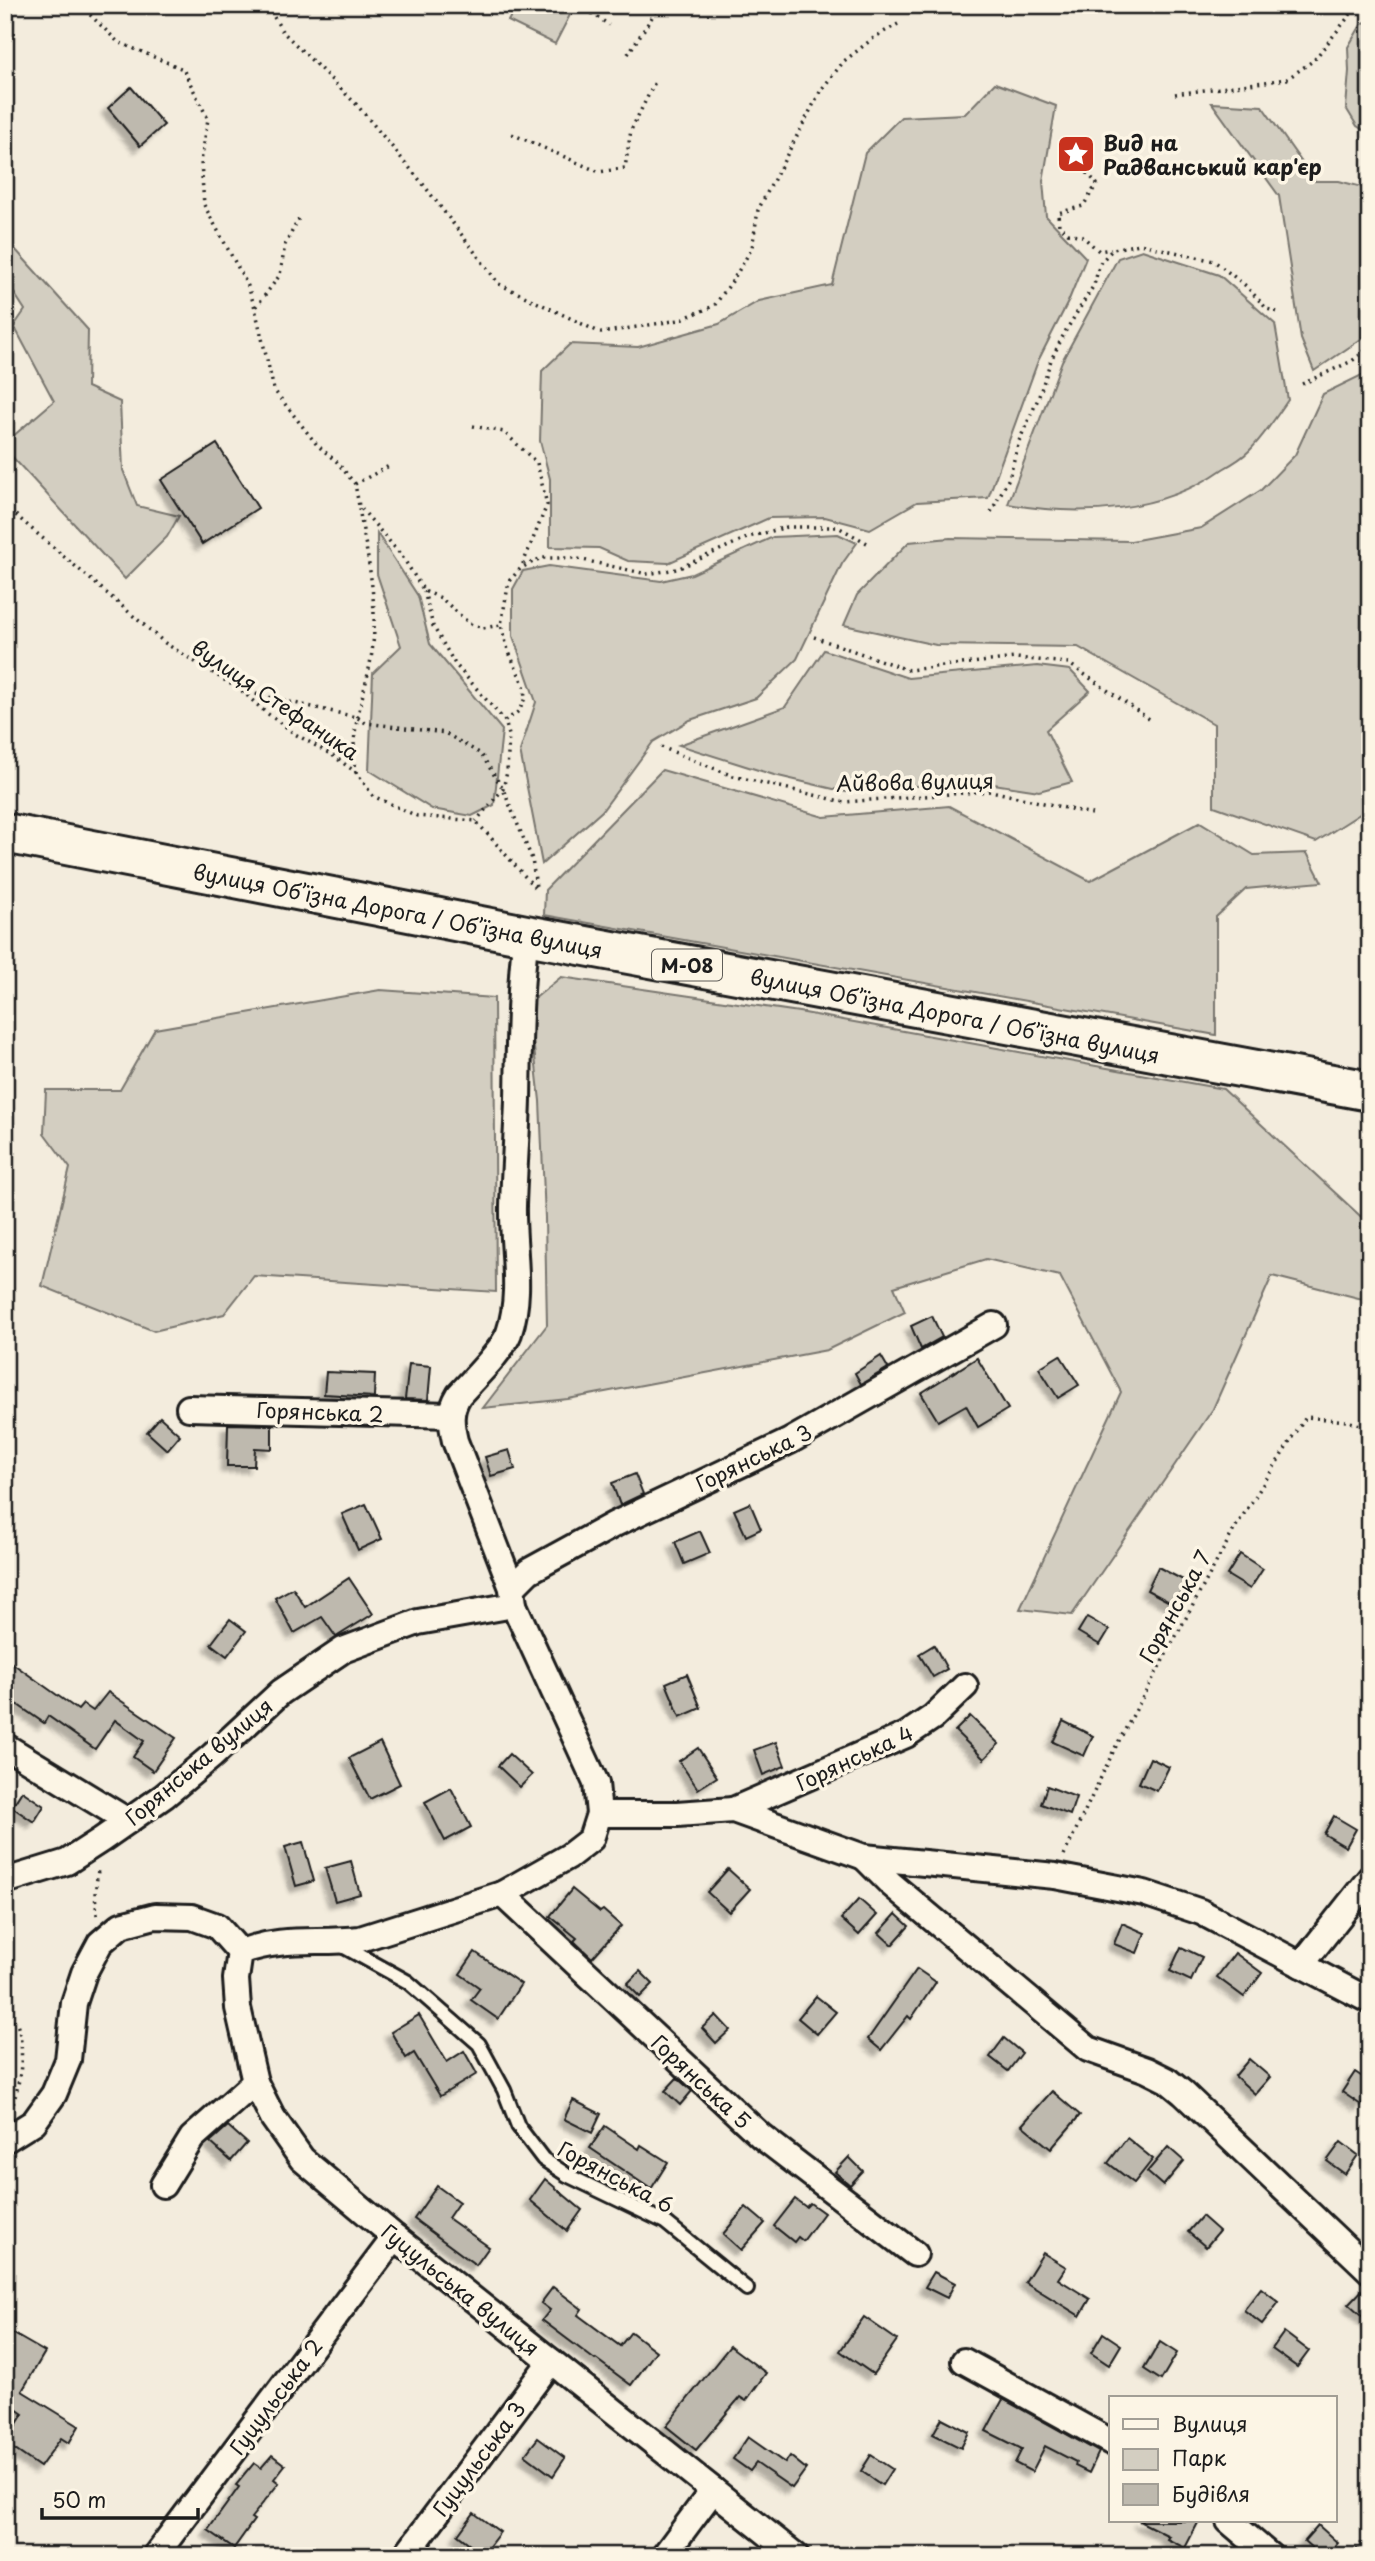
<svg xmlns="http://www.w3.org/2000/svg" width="1375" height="2561" font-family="'Playpen Sans',sans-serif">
	<defs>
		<filter id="shadow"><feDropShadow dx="-6" dy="6" stdDeviation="2" flood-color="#0004"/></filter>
	</defs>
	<rect width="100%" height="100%" fill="#f3ecdd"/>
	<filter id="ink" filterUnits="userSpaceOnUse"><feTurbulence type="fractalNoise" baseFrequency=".0143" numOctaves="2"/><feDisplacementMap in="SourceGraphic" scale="14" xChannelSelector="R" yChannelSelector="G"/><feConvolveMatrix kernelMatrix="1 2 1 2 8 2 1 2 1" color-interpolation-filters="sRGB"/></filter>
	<g filter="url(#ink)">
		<g fill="#d3cec1" stroke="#78756e" stroke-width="2">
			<polygon points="517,5 555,5 571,13 555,44 508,21"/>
			<polygon points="1370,19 1370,134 1357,126 1346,108 1349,71 1348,47 1361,25"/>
			<polygon points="995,83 1056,106 1043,181 1046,216 1086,258 1068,302 1038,361 988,498 917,502 870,529 825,517 769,518 668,563 628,561 599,548 550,547 550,479 540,441 542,371 570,344 638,347 719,324 759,301 832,285 865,153 901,117 965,114"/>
			<polygon points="1212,103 1262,106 1315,181 1339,181 1370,189 1370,333 1314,371 1301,339 1279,196"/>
			<polygon points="15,249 88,330 87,387 120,402 123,470 137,506 179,516 167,537 125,579 5,449 5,443 54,401 14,326 25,310 5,279 5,250"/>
			<path d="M1142 250 1219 275 1275 324 1288 400C1276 417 1264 436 1249 451 1242 458 1232 464 1223 469 1161 513 1081 517 1008 504L1062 361 1118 258Z"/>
			<polygon points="1370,371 1370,812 1363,812 1316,842 1214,806 1214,724 1078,647 936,645 844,625 857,595 909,542 950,538 1131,541 1201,528 1261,490 1295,455 1323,394"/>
			<polygon points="377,533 418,596 430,644 502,730 494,805 472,816 432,809 369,770 373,673 401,646 377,574"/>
			<polygon points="838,534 857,543 842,564 797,659 756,698 690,720 653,742 602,811 542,864 520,751 536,702 513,636 513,589 523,571 549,566 661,581 692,574 773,537"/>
			<polygon points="824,650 908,678 1037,666 1070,670 1090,691 1046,730 1072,782 1039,791 974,781 846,792 774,775 679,745 785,707"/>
			<polygon points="662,770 824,817 949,806 1090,881 1200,822 1254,855 1307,853 1322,882 1246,889 1216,917 1216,1035 544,915 545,890"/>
			<polygon points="561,977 799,1012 1223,1089 1370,1225 1370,1301 1272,1276 1213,1409 1072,1615 1020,1609 1121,1392 1060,1276 986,1259 894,1287 905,1312 827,1350 568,1399 483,1408 547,1325 545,1218 540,1101 533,1039 534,999"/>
			<polygon points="380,990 494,998 496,1292 254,1276 224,1314 154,1331 42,1286 70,1168 44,1133 46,1090 120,1090 155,1029"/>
		</g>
		<g fill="#beb9ae" stroke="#1c1c1c" stroke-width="2" filter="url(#shadow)">
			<polygon points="131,87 164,125 140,146 108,108"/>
			<polygon points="217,444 258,508 202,544 161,480"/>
			<polygon points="932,1316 942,1337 921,1349 911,1326"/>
			<polygon points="1060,1355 1079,1385 1058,1398 1039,1368"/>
			<polygon points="881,1356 888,1368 861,1384 855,1373"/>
			<polygon points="977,1358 1008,1409 978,1427 966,1405 938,1421 921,1393"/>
			<polygon points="409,1364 431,1366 428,1400 405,1399"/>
			<polygon points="326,1372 375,1374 374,1397 324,1394"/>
			<polygon points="160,1417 180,1435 167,1450 147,1432"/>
			<polygon points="228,1424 272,1425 272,1449 255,1448 254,1466 227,1466"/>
			<polygon points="509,1450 515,1469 491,1476 485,1457"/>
			<polygon points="635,1474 643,1494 620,1505 612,1483"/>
			<polygon points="750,1503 761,1529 746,1536 734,1510"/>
			<polygon points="366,1504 382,1539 358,1550 342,1514"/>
			<polygon points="700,1531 710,1553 684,1564 675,1542"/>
			<polygon points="1240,1554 1263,1569 1250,1589 1227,1575"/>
			<polygon points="1158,1567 1187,1582 1175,1605 1147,1590"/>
			<polygon points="349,1578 373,1614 336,1637 322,1617 294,1633 275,1598 293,1588 305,1607"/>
			<polygon points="1087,1617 1109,1630 1100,1645 1078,1632"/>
			<polygon points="230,1619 246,1631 227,1656 211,1644"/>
			<polygon points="934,1645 947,1669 933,1677 919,1654"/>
			<polygon points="5,1658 78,1710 83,1704 93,1711 108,1692 176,1738 153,1771 133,1757 144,1741 115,1720 95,1749 48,1716 44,1723 5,1696"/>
			<polygon points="687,1674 701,1708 680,1717 666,1683"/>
			<polygon points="970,1716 999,1744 984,1759 955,1731"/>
			<polygon points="1063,1721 1093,1736 1084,1756 1053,1742"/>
			<polygon points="380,1742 400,1784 370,1799 349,1758"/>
			<polygon points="776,1742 785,1766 763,1775 754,1750"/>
			<polygon points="698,1748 717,1777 698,1789 679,1761"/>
			<polygon points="509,1754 532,1775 520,1787 498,1766"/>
			<polygon points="1150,1758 1169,1767 1157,1791 1139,1783"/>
			<polygon points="1047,1786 1076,1797 1070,1815 1041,1804"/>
			<polygon points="451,1788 471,1827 445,1841 425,1802"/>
			<polygon points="22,1791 44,1806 34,1822 12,1807"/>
			<polygon points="1334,1816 1356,1829 1346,1847 1324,1834"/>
			<polygon points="303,1842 314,1881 296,1886 285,1847"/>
			<polygon points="351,1861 360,1894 335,1901 325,1868"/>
			<polygon points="728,1869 750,1889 729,1912 707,1892"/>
			<polygon points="572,1889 600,1912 603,1910 621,1926 592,1958 574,1941 577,1938 550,1916"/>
			<polygon points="859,1899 877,1915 859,1935 841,1919"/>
			<polygon points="896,1914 909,1926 892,1945 879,1933"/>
			<polygon points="1122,1923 1145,1933 1137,1953 1114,1944"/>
			<polygon points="1181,1947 1202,1957 1191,1981 1170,1971"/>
			<polygon points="475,1952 521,1984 498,2019 471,2000 480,1988 460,1974"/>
			<polygon points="1235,1953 1262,1973 1244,1997 1217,1977"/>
			<polygon points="917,1969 936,1982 911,2019 908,2016 881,2050 868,2039"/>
			<polygon points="640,1971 653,1984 640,1997 627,1984"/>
			<polygon points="816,1996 836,2012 817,2034 798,2018"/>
			<polygon points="419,2015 447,2062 464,2051 477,2074 440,2096 414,2053 406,2058 391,2032"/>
			<polygon points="716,2015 730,2030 716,2043 702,2028"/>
			<polygon points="1004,2038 1022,2053 1008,2071 990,2057"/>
			<polygon points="1249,2059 1270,2077 1255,2094 1235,2076"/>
			<polygon points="1355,2072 1370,2082 1370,2093 1361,2105 1342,2092"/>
			<polygon points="677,2078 692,2091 680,2105 665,2091"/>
			<polygon points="1052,2091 1080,2115 1051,2149 1022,2125"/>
			<polygon points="573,2100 601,2114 592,2133 564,2119"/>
			<polygon points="228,2126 247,2143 231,2161 210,2142"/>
			<polygon points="605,2126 639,2149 641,2145 668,2162 651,2189 590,2148"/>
			<polygon points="1127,2138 1153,2159 1134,2183 1108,2163"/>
			<polygon points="1341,2142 1358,2155 1345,2174 1327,2161"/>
			<polygon points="1168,2147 1184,2161 1163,2186 1147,2172"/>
			<polygon points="849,2157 863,2171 850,2185 835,2172"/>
			<polygon points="545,2179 582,2210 567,2231 530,2200"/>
			<polygon points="437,2186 459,2202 448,2218 489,2247 476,2265 414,2219"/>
			<polygon points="795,2199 806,2207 810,2203 824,2213 803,2241 798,2237 794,2242 774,2226"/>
			<polygon points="746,2207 765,2223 741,2250 723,2234"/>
			<polygon points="1202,2216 1219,2231 1206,2247 1188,2232"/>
			<polygon points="1043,2253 1066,2267 1058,2279 1090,2299 1080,2316 1025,2282"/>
			<polygon points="934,2272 955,2283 947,2298 925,2287"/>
			<polygon points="1367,2285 1370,2285 1370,2323 1349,2304"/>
			<polygon points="553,2287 582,2309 578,2315 620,2346 631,2332 656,2351 631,2385 596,2359 595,2360 542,2320 550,2310 541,2303"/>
			<polygon points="1261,2288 1279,2302 1262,2324 1244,2310"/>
			<polygon points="864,2317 897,2340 873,2374 840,2351"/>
			<polygon points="5,2329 45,2352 22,2391 79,2426 69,2443 61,2438 40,2467 5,2443 23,2414 13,2407 5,2421"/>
			<polygon points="1284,2332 1309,2351 1297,2367 1272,2349"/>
			<polygon points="1103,2333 1121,2345 1109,2365 1091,2353"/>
			<polygon points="1160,2342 1177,2353 1161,2380 1144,2369"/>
			<polygon points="730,2346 766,2373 746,2401 740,2397 696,2450 666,2426"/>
			<polygon points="1003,2399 1099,2452 1089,2473 1075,2466 1076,2462 1045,2446 1032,2472 1015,2463 1022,2449 986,2431"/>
			<polygon points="942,2418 969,2432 961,2448 933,2434"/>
			<polygon points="748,2437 785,2463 790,2456 806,2469 792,2488 756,2463 750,2471 733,2459"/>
			<polygon points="538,2438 565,2458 553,2476 525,2455"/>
			<polygon points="272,2455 285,2465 274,2479 279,2483 251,2518 254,2520 234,2548 208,2530 239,2487 236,2485 254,2463 261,2468"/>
			<polygon points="871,2455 892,2469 882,2485 861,2471"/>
			<polygon points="474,2513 500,2532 483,2554 458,2535"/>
			<polygon points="1139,2521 1199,2521 1185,2548 1167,2539 1169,2536"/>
			<polygon points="1318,2525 1338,2543 1327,2556 1321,2556 1304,2541"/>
		</g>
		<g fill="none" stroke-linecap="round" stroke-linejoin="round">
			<defs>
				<polyline id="lane" points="339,1944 408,1982 479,2044 504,2090 518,2126 543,2159 567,2175 665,2222 747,2289"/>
				<g id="street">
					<polyline points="189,1408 451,1415"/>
					<polyline points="512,1588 529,1571 615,1524 790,1441 994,1325"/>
					<polyline points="5,1746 128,1821"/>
					<polyline points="733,1810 906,1735 933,1717 965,1686"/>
					<polyline points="599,1814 677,1814 733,1810 864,1857 1055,1876 1144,1893 1201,1912 1370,2001"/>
					<polyline points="864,1857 891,1884 1088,2049 1147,2070 1167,2080 1183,2093 1370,2271"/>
					<path d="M5 1881 67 1862 101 1840 164 1796 212 1756 281 1692 343 1650 418 1622 514 1605 512 1588 455 1441C451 1424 449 1411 459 1395 473 1379 502 1352 509 1333 523 1291 512 1249 513 1206 514 1171 517 1135 518 1100 519 1044 519 990 526 935"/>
					<polyline points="502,1894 761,2136 915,2254"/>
					<polyline points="240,1952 236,1979 238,2008 255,2082 273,2118 302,2159 395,2237 796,2556"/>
					<polyline points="1301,1965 1370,1878"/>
					<path d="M5 2140 34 2122 54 2094 68 2060 74 2003 84 1973 100 1943 121 1925 155 1916 192 1917 217 1926 240 1952C284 1936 316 1944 360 1939L502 1894 569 1856 591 1839 599 1814 596 1783 514 1605"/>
					<polyline points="163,2185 192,2138 255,2082"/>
					<polyline points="964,2361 1111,2442"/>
					<polyline points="1229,2521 1270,2556"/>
					<polyline points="155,2556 395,2237"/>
					<polyline points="405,2556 551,2361"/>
					<polyline points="664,2556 713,2490"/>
				</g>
				<polyline id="highway" points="5,833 526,935 1370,1091"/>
			</defs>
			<use href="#lane" stroke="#1c1c1c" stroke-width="18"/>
			<use href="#street" stroke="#1c1c1c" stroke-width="30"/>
			<use href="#highway" stroke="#1c1c1c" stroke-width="44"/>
			<g stroke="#1c1c1c" stroke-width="3.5" stroke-dasharray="2 5" stroke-linecap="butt">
				<polyline points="80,5 118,42 183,69 208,119 201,162 204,205 248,286 255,308 274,390 317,445 337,462 355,484 359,506 402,556 424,591 441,598 470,624 483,628 501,625"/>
				<polyline points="267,5 282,31 357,105 423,184 499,284 601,333 679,320 714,306 733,280 752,248 758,210 821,90 844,61 875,37 898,24"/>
				<polyline points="580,5 609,25"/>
				<polyline points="628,54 660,5"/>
				<polyline points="1175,94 1287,79 1314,60 1358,5"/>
				<polyline points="512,134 599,172 625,168 631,130 655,82"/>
				<polyline points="1078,162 1097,184 1083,206 1058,213 1059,226 1068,233 1082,236 1099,251 1111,249"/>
				<polyline points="256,307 280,275 285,245 300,216"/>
				<polyline points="1302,384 1352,361 1370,347"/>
				<polyline points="473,426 504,432 537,463 547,505 522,566"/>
				<polyline points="355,484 389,466"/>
				<polyline points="5,506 165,643 242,691 264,711 295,734 332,755 357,773 373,796 417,816 476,821 536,889"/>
				<polyline points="991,512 1009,478 1019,441 1038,399 1051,360 1065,332 1094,285 1100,263 1113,249 1140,244 1214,261 1246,286 1267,309 1281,313"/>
				<polyline points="424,591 433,626 455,664 505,721 509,735 507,772 503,789 476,821"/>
				<polyline points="814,637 908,670 1016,658 1068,663 1152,721"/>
				<polyline points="242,691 356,717 366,723 445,733 481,754 503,789 532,859 536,887"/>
				<polyline points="505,721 519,711 525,698 524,686 508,650 501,625 509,581 521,568 541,558 574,558 647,574 677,569 749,537 787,527 838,527 869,544"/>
				<polyline points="661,747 733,776 844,802 991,791 1092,814"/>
				<path d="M356 773C348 728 366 695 372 652 379 604 367 555 359 508"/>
				<polyline points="1064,1855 1114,1750 1235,1528 1306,1417 1347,1421 1370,1428"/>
				<polyline points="97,1915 95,1894 98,1870"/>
				<path d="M5 2009C9 2014 16 2021 18 2027 26 2052 19 2087 11 2110"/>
				<polyline points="1353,2556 1370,2530"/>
			</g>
			<use href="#lane" stroke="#fcf5e5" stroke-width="12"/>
			<use href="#street" stroke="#fcf5e5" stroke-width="24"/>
			<use href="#highway" stroke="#fcf5e5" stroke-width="38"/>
		</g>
	</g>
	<defs>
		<symbol id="sight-square" viewBox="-11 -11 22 22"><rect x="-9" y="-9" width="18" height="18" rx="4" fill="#c8321e" stroke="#fcf5e5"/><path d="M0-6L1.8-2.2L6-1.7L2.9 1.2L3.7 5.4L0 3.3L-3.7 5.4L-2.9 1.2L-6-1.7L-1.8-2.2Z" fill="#fff"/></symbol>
	</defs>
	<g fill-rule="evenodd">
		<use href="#sight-square" x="1054" y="132" width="44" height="44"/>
	</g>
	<g text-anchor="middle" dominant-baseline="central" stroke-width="7" stroke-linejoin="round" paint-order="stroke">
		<rect fill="#fcf5e5" stroke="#5f5d58" stroke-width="2" x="652" y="949.5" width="70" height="31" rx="5"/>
		<g font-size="19" font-weight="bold" fill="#1c1c1c">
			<text x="687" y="965">М-08</text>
		</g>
		<g font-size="21" font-weight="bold" fill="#1c1c1c" stroke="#fcf5e5" text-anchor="start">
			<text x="1103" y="142">Вид на<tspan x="1103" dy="24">Радванський кар'єр</tspan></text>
		</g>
		<g font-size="21" fill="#1c1c1c" stroke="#fcf5e5">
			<text transform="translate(276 699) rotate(34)">вулиця Стефаника</text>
			<text transform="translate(915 781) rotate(-1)">Айвова вулиця</text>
			<text transform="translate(398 910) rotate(11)">вулиця Обʼїзна Дорога / Обʼїзна вулиця</text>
			<text transform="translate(955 1015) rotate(11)">вулиця Обʼїзна Дорога / Обʼїзна вулиця</text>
			<text transform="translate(320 1411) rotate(2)">Горянська 2</text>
			<text transform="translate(753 1457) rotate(-26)">Горянська 3</text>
			<text transform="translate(1174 1606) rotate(-61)">Горянська 7</text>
			<text transform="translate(854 1757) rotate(-25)">Горянська 4</text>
			<text transform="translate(198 1761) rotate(-40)">Горянська вулиця</text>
			<text transform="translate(702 2081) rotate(43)">Горянська 5</text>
			<text transform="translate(616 2176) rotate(28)">Горянська 6</text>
			<text transform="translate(461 2289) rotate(39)">Гуцульська вулиця</text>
			<text transform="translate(275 2396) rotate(-53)">Гуцульська 2</text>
			<text transform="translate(478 2458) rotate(-53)">Гуцульська 3</text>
		</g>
	</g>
	<rect width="1375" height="2561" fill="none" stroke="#fcf5e5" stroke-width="28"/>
	<rect x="14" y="14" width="1347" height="2533" fill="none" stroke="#1c1c1c" stroke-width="2.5" filter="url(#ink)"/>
	<rect x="1109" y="2396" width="228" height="126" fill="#fcf5e5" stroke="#a29e95" stroke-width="2"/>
	<rect x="1123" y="2419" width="35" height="10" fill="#fcf5e5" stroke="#a29e95" stroke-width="2"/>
	<text x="1172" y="2432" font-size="21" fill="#1c1c1c">Вулиця</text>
	<rect x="1123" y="2449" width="35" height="21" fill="#d3cec1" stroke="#a29e95" stroke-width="2"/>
	<text x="1172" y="2466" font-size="21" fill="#1c1c1c">Парк</text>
	<rect x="1123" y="2484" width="35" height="21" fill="#beb9ae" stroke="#a29e95" stroke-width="2"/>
	<text x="1172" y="2502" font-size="21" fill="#1c1c1c">Будівля</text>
	<path d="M42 2508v10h156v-10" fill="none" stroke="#1c1c1c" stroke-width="3.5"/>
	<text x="52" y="2508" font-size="21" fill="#1c1c1c" stroke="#fcf5e5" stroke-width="5" paint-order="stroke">50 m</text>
</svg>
